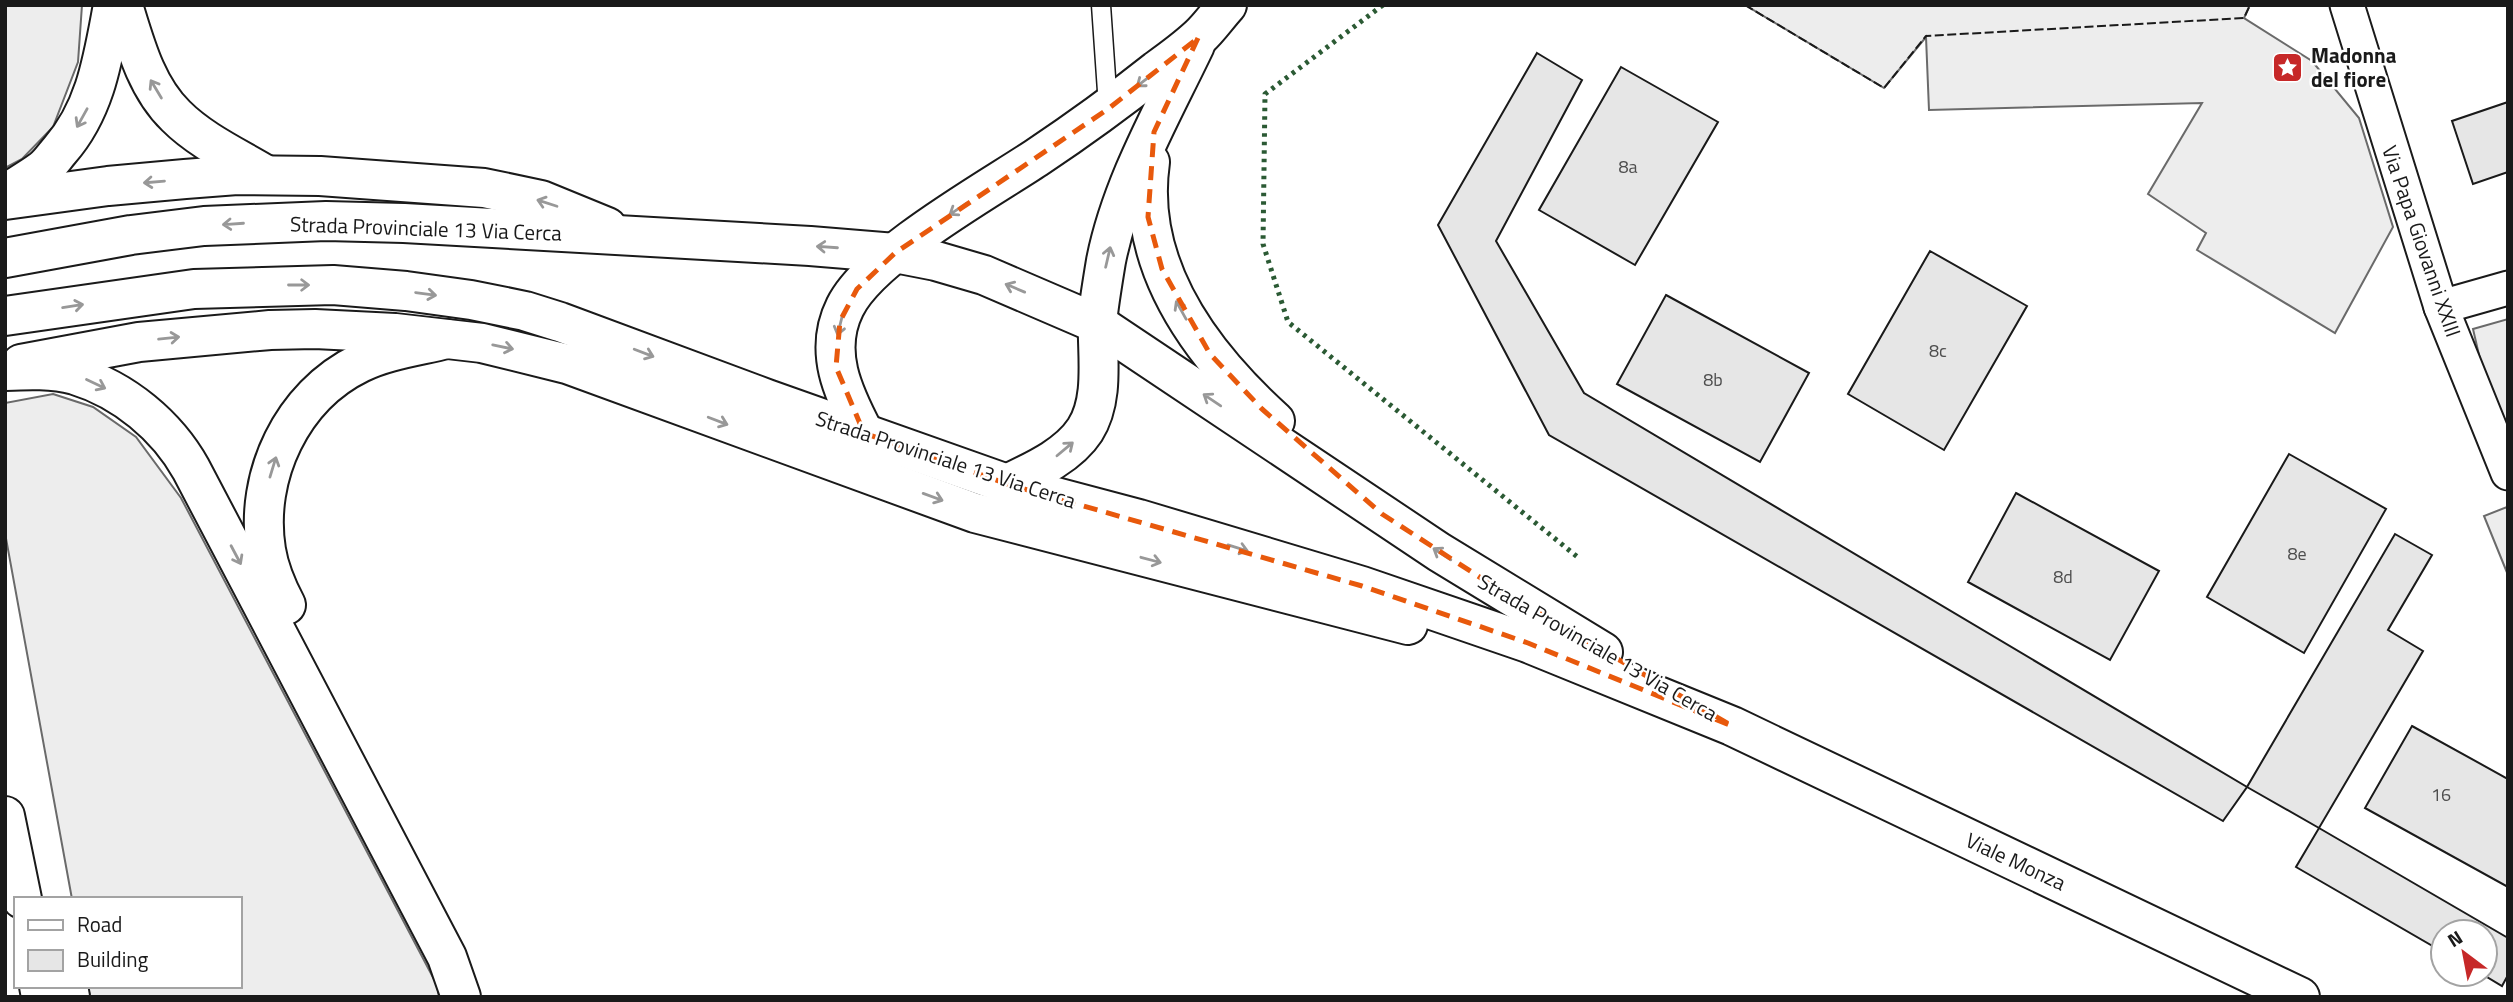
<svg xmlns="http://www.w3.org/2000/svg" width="2513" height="1002" font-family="'Titillium Web',sans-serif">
	<rect width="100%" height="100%" fill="#fff"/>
	<g fill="#ededed" stroke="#6a6a6a" stroke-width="2">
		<polygon points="5,5 82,5 78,62 53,127 22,159 5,168"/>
		<polygon points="1745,5 2250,5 2244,18 2312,61 2359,118 2393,227 2335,333 2197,250 2206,233 2148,194 2202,103 1929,110 1926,37 1884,88"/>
		<polygon points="2508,319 2508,435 2482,368 2473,329"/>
		<polygon points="53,394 93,407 136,437 181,498 437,985 439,997 90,997 88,986 240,986 240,899 72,899 5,533 5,403"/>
		<polygon points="2507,507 2508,509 2508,575 2484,516"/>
	</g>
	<g fill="#e6e6e6" stroke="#1a1a1a" stroke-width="2">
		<polygon points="1537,53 1582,80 1496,241 1584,393 2247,787 2223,821 1549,435 1438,225"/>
		<polygon points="1621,67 1718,122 1635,265 1539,210"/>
		<polygon points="2508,102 2508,172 2473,184 2452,121"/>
		<polygon points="1930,251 2027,306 1944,450 1848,394"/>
		<polygon points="1666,295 1809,373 1760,462 1617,384"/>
		<polygon points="2289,454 2386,509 2304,653 2207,597"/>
		<polygon points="2016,493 2159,571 2110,660 1968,582"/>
		<polygon points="2395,534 2432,555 2388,630 2423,651 2319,828 2247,787"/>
		<polygon points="2412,726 2508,779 2508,887 2365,808"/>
		<polygon points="2319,828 2508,938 2508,975 2502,986 2482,974 2485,974 2485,932 2443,932 2443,952 2296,867"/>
	</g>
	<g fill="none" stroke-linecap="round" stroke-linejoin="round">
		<defs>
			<polyline id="service" points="1101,5 1108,106"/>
			<g id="minor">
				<polyline points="2347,5 2441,307 2508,473"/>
				<polyline points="2441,307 2508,288"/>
			</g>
			<g id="primary">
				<path d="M1150 162C1135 266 1202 355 1275 421"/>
				<polyline points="5,200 108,186 185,179 237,175 320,176 484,188 541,200 607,227"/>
				<polyline points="5,258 131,235 204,226 326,221 404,223 810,246 895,253 936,261 984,275 1098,324 1439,552 1603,652"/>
				<polyline points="5,316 194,289 333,285 406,291 471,300 525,311 560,322 767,399 1007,484 1139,519 1362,586 1528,643 1732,726 2300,997"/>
				<polyline points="21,364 139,342 270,330 315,329 395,333 482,343 567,364 975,513 1408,625"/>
				<path d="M864 433C843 393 823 351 845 307 870 256 986 191 1036 158 1078 130 1118 101 1157 70 1171 60 1186 49 1199 37 1209 28 1217 16 1227 5"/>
				<path d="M1007 484C1034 471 1068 456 1085 430 1106 397 1096 351 1098 314 1100 297 1103 279 1106 261 1121 185 1162 114 1195 45"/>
			</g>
			<g id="motorway">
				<path d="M123 5C135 44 146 87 176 116 201 141 236 157 266 175"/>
				<path d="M5 194C17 186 30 179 42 170 49 165 54 157 60 150 96 109 103 58 113 5"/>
				<path d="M5 371C28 370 53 369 75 375 124 390 167 426 191 469L447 957 461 997"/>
				<path d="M286 605C277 588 269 569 266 550 254 476 292 396 360 363 386 350 419 346 447 339"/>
				<polyline points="5,816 22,899"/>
				<polyline points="39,986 41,997"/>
				<polyline points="68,986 70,997"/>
			</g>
		</defs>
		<use href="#service" stroke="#1a1a1a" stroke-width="21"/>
		<use href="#minor" stroke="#1a1a1a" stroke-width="37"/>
		<use href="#primary" stroke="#1a1a1a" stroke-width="42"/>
		<use href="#motorway" stroke="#1a1a1a" stroke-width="42"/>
		<use href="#service" stroke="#fff" stroke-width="18"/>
		<use href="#minor" stroke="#fff" stroke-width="33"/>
		<use href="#primary" stroke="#fff" stroke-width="38"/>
		<use href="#motorway" stroke="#fff" stroke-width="38"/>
		<polyline stroke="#2b5a34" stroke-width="5" stroke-dasharray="3.5 5" stroke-linecap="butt" points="1383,5 1265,94 1263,244 1288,322 1580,559"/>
		<polyline stroke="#1a1a1a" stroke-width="2" stroke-dasharray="9 3.5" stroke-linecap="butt" points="1745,5 1884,88 1926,36 2244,18 2250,5"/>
	</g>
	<defs><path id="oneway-shaft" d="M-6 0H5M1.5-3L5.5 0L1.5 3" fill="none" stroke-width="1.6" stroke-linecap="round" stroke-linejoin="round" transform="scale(1.75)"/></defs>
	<g stroke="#989898">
		<use href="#oneway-shaft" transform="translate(1145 80) rotate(142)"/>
		<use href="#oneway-shaft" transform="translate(156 89) rotate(-121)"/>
		<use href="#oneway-shaft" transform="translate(82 118) rotate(119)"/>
		<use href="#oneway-shaft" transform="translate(154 182) rotate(175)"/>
		<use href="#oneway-shaft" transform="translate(547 203) rotate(-162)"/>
		<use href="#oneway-shaft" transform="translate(958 209) rotate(146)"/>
		<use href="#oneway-shaft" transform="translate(233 224) rotate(176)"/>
		<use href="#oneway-shaft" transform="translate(827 247) rotate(-176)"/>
		<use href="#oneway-shaft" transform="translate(1108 257) rotate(-77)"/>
		<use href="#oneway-shaft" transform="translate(299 285)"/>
		<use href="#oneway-shaft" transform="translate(1015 288) rotate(-157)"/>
		<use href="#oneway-shaft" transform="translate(426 294) rotate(8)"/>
		<use href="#oneway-shaft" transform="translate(73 306) rotate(-9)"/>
		<use href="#oneway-shaft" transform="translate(1181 310) rotate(-119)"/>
		<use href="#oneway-shaft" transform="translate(840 325) rotate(104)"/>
		<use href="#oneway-shaft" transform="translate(169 338) rotate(-6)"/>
		<use href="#oneway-shaft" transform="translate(503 347) rotate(12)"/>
		<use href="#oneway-shaft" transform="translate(644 353) rotate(21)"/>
		<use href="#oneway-shaft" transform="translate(96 384) rotate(25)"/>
		<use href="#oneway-shaft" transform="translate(1212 400) rotate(-146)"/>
		<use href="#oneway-shaft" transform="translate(718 421) rotate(21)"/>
		<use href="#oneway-shaft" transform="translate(1065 449) rotate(-40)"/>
		<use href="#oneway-shaft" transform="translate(273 467) rotate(-73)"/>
		<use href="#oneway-shaft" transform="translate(933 497) rotate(20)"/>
		<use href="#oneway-shaft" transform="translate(1238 548) rotate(17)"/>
		<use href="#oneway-shaft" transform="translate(1442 554) rotate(-147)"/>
		<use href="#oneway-shaft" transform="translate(236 555) rotate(62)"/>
		<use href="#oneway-shaft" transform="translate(1151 560) rotate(15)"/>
	</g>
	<path fill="none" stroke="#e8590c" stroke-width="5" stroke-dasharray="14 9" stroke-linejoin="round" d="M1198 38 1154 132 1148 217 1162 269 1210 354 1262 409 1382 514 1498 589 1732 726 1528 643 1362 586 1007 484 864 433 836 367 840 321 857 289 895 253 1108 109Z"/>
	<defs>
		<symbol id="sight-square" viewBox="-11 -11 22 22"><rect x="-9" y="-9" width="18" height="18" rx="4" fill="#c62828" stroke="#fff"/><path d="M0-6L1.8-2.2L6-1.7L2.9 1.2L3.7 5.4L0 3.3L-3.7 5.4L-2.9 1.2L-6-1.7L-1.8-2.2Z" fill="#fff"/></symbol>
	</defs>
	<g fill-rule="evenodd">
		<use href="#sight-square" x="2270" y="50" width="35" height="35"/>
	</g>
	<g text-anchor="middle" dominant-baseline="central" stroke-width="5" stroke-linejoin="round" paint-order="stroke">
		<g font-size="18" fill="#4d4d4d">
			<text x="1628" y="166">8a</text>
			<text x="1938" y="350">8c</text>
			<text x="1713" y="379">8b</text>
			<text x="2297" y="553">8e</text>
			<text x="2063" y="576">8d</text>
			<text x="2441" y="794">16</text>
		</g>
		<g font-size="21" font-weight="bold" fill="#1a1a1a" stroke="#fff" text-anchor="start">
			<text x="2311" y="55">Madonna<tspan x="2311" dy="24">del fiore</tspan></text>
		</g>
		<g font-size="21" fill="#1a1a1a" stroke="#fff">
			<text transform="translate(426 228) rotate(2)">Strada Provinciale 13 Via Cerca</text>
			<text transform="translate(2422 241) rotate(71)">Via Papa Giovanni XXIII</text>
			<text transform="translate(946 459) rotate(18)">Strada Provinciale 13 Via Cerca</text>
			<text transform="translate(1598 647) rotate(30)">Strada Provinciale 13 Via Cerca</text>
			<text transform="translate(2016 861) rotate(25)">Viale Monza</text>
		</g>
	</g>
	<rect width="2513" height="1002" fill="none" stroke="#1a1a1a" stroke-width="14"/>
	<rect x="14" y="897" width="228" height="91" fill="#ffffff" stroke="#a3a3a3" stroke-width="2"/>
	<rect x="28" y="920" width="35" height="10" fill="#ffffff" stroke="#a3a3a3" stroke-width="2"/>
	<text x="77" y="932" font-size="21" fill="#1a1a1a">Road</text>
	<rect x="28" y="950" width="35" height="21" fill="#e6e6e6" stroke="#a3a3a3" stroke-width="2"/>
	<text x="77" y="967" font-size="21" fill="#1a1a1a">Building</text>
	<g transform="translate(2464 953) rotate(328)"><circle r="33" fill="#ffffff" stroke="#a3a3a3" stroke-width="2"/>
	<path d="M0-5L12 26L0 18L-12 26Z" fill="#c62828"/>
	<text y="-10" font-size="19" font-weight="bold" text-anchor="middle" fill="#1a1a1a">N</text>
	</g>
</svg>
